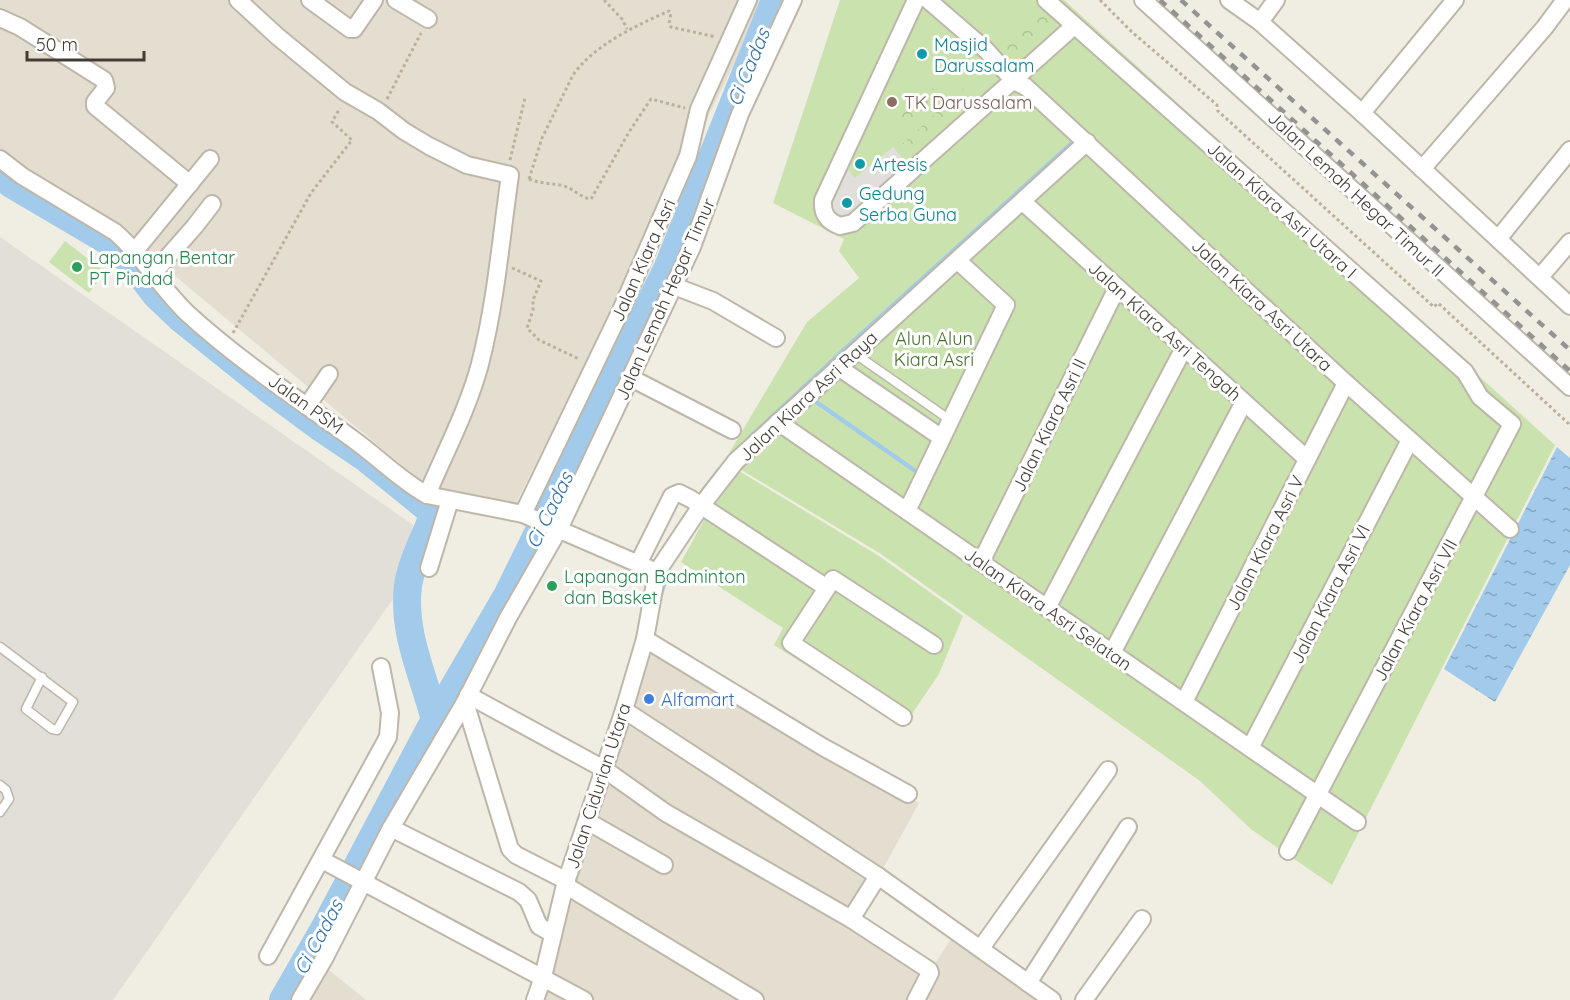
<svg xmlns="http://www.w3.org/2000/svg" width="1570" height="1000" font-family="Quicksand,sans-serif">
	<defs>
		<pattern id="park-crowns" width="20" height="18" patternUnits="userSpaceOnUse" patternTransform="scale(1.5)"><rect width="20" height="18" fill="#cae3ae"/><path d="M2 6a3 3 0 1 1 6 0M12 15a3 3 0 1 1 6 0" fill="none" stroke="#afc496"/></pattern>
		<pattern id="water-ripples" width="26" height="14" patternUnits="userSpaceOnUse" patternTransform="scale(1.5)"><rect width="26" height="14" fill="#a2cbeb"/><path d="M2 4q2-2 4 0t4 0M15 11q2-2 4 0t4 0" fill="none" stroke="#86a6bf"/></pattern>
	</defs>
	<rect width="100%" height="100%" fill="#f0ede3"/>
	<g fill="#e4ded1">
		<polygon points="0,0 766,0 514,507 440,497 132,240 0,158"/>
		<polygon points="649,640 919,803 856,918 933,967 952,937 1043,1000 538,1000"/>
		<polygon points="324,966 366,1000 304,1000"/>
	</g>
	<polygon fill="#e2ded8" points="0,237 413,525 397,593 113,1000 0,1000"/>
	<g fill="#cae3ae">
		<polygon points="840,0 1064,0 1555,445 1332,885 1252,830 1200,781 881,554 725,460 807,322 859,278 839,251 844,239 773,203"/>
		<polygon points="65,241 105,272 89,293 49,262"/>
		<polygon points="739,471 879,556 963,616 939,674 903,727 774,645 783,628 681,562 709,511"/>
	</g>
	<g fill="url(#park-crowns)">
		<polygon points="1044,5 1066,27 1014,73 994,51"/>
		<polygon points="959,85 978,106 913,165 899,147 945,105 949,94"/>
		<polygon points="921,87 932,87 938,95 907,122 898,113"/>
	</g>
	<polygon fill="#e1dfdb" points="893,147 911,168 846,220 832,215 829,202 845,166 855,178"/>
	<polygon fill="url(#water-ripples)" points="1557,447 1570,458 1570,565 1495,702 1444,669"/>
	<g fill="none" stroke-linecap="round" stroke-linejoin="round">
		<g stroke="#a2cbeb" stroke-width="4.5">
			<polyline points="812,399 914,470"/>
			<polyline points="747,440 857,338 1071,144"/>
			<polyline points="702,492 719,470"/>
			<polyline points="660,597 665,581 665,574"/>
		</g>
		<g stroke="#a2cbeb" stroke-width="28">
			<path d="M0 175 11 184 113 244 133 265 156 295 179 317 271 391 321 428 367 459 430 510 431 521C423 541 411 564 408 586 402 632 424 677 435 720"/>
			<polyline points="283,1000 324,929 433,723 508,594 668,267 775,0"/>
		</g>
		<defs>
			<g id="service">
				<polyline points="854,353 950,420"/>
				<polyline points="0,647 73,702 57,730 52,729 26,709 42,677"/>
				<polyline points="0,785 6,790 9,799 0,812"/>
			</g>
			<g id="minor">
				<path d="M238 0 277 36 345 92 378 111 404 131 429 146 467 165 510 175C501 238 496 302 480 364 468 409 445 452 427 495"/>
				<polyline points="310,0 350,29 354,29 374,0"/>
				<polyline points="396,0 428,19"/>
				<path d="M916 0 823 200C822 214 827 221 840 226L853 223 1074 26"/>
				<polyline points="928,0 986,50 1014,81 1026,87 1346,383 1510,529"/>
				<polyline points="1046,0 1465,372 1480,397 1512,424 1288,851"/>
				<polyline points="1143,0 1570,387"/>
				<polyline points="1229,0 1260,22 1362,113 1570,306"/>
				<polyline points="0,18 20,27 104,80 106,88 95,102 95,106 190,184"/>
				<polyline points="1260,22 1276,0"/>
				<polyline points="1362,113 1455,0"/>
				<path d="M0 159 22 176 115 232C142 255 161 288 187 313 238 360 298 399 354 440 379 458 400 480 427 495L523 514 657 572"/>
				<polyline points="1422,169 1545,27 1565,0"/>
				<polyline points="1023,202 1307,459"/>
				<polyline points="1498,239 1570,150"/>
				<polyline points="134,252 210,159"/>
				<polyline points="152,275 195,226 212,204"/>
				<polyline points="1540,277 1570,242"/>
				<polyline points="674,286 713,301 776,338"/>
				<polyline points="838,367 942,438"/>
				<polyline points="631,378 732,430"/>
				<polyline points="307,406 329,374"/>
				<polyline points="778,422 1357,822"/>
				<polyline points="907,511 1006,305 958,261"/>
				<polyline points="523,514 622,308 688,156 699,109 748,0"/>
				<polyline points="981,562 1117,288"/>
				<polyline points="638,564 672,496 679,493 691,499 827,588 791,643 903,717"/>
				<polyline points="429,568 450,500"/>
				<polyline points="827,588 833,579 934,645"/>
				<polyline points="1047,608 1184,348"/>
				<polyline points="645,639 823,747 908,794"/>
				<polyline points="1112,653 1244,402"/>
				<polyline points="468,695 604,769 666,813 851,919"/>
				<polyline points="465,702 510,849 516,855 567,881"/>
				<polyline points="1184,702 1346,383"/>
				<polyline points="624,710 878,876 1052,1000"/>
				<polyline points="1250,748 1410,440"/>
				<polyline points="587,821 664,865"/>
				<polyline points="391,828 519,892 528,900 539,926 553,934"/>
				<polyline points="322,860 584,1000"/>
				<polyline points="878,876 851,919 929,970 930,973 916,1000"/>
				<polyline points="565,885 755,1000"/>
				<polyline points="981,948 1108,770"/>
				<polyline points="268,956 388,737 390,713 381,667"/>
				<polyline points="1028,983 1128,827"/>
				<polyline points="300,1000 324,959 391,828 465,702 509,616 559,529 692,247 740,114 793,0"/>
				<polyline points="535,1000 543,977 565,885 624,710 645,639 657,572 701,506 736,461 1087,142"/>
				<polyline points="1084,1000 1142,919"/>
			</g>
		</defs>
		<use href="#service" stroke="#beb7a9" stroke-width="11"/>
		<use href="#minor" stroke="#beb7a9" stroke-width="20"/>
		<g stroke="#bcb099" stroke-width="3" stroke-dasharray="3 3" stroke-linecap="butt">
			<polyline points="604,0 622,19 627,29"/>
			<polyline points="1100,0 1132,32 1217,105 1218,111 1434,307 1438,303 1570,425"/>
			<polyline points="387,99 421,33"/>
			<polyline points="510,160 525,98"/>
			<path d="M529 179 542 138 573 75C594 45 637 25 669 11L671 13 669 24 671 27 716 37"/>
			<path d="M529 179C541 184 552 183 564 186 574 189 581 198 591 199L629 132 651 99 685 108"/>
			<polyline points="512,268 541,281 533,300 533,310 527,328 539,340 579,359"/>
			<polyline points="233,333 311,193 352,140 332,122 340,108"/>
		</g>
		<use href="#service" stroke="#fff" stroke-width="8"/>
		<use href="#minor" stroke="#fff" stroke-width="16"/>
		<g stroke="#939393" stroke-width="4.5" stroke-dasharray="8 8" stroke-linecap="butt">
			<polyline points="1160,0 1570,371"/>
			<polyline points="1181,0 1570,350"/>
		</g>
	</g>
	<g fill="#0f9aa8" stroke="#fff" stroke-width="2">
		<circle cx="922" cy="54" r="6"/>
		<circle cx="860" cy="164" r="6"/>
		<circle cx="847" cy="203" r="6"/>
	</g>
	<circle fill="#8d6e63" stroke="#fff" stroke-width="2" cx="892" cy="102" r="6"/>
	<g fill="#2e9e5b" stroke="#fff" stroke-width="2">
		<circle cx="77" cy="267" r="6"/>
		<circle cx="552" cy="586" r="6"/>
	</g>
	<circle fill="#3f7fe0" stroke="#fff" stroke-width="2" cx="649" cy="699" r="6"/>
	<g text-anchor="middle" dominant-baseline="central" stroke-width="6" stroke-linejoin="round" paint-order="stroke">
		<g font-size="18" fill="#0d838f" stroke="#fff" text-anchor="start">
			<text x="934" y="44">Masjid<tspan x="934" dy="21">Darussalam</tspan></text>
			<text x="872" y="164">Artesis</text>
			<text x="859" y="193">Gedung<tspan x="859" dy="21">Serba Guna</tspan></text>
		</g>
		<g font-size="18" fill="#785e54" stroke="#fff" text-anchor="start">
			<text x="904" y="102">TK Darussalam</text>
		</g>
		<g font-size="18" fill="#423c34" stroke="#fff">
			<text transform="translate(1356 194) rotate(43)">Jalan Lemah Hegar Timur II</text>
			<text transform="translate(1282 210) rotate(42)">Jalan Kiara Asri Utara I</text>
			<text transform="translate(643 260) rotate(-66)">Jalan Kiara Asri</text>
			<text transform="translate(665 299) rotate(-66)">Jalan Lemah Hegar Timur</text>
			<text transform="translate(1262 305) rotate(43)">Jalan Kiara Asri Utara</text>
			<text transform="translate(1165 331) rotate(42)">Jalan Kiara Asri Tengah</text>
			<text transform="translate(808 396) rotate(-43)">Jalan Kiara Asri Raya</text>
			<text transform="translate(306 404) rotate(36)">Jalan PSM</text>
			<text transform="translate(1049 425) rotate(-64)">Jalan Kiara Asri II</text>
			<text transform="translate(1265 543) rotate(-63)">Jalan Kiara Asri V</text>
			<text transform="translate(1330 594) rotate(-63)">Jalan Kiara Asri VI</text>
			<text transform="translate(1048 609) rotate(35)">Jalan Kiara Asri Selatan</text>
			<text transform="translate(1415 610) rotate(-62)">Jalan Kiara Asri VII</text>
			<text transform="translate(598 786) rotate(-72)">Jalan Cidurian Utara</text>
		</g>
		<g font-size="18" fill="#27864d" stroke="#fff" text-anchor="start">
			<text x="89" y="257">Lapangan Bentar<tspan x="89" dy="21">PT Pindad</tspan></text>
			<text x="564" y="576">Lapangan Badminton<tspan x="564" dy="21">dan Basket</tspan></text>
		</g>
		<g font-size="18" fill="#446f2b" stroke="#fff">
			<text x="934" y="338">Alun Alun<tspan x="934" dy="21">Kiara Asri</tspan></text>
		</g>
		<g font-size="18" fill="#366cbe" stroke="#fff" text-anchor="start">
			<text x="661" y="699">Alfamart</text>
		</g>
		<g font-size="20" font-style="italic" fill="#3574a6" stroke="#fff">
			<text transform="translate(748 67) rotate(-68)">Ci Cadas</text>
			<text transform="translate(549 510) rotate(-64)">Ci Cadas</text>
			<text transform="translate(318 937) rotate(-62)">Ci Cadas</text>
		</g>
	</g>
	<path d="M27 51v9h117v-9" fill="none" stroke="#423c34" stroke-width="3"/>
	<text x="36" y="51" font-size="18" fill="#423c34" stroke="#ffffff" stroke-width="4.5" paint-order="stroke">50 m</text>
</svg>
